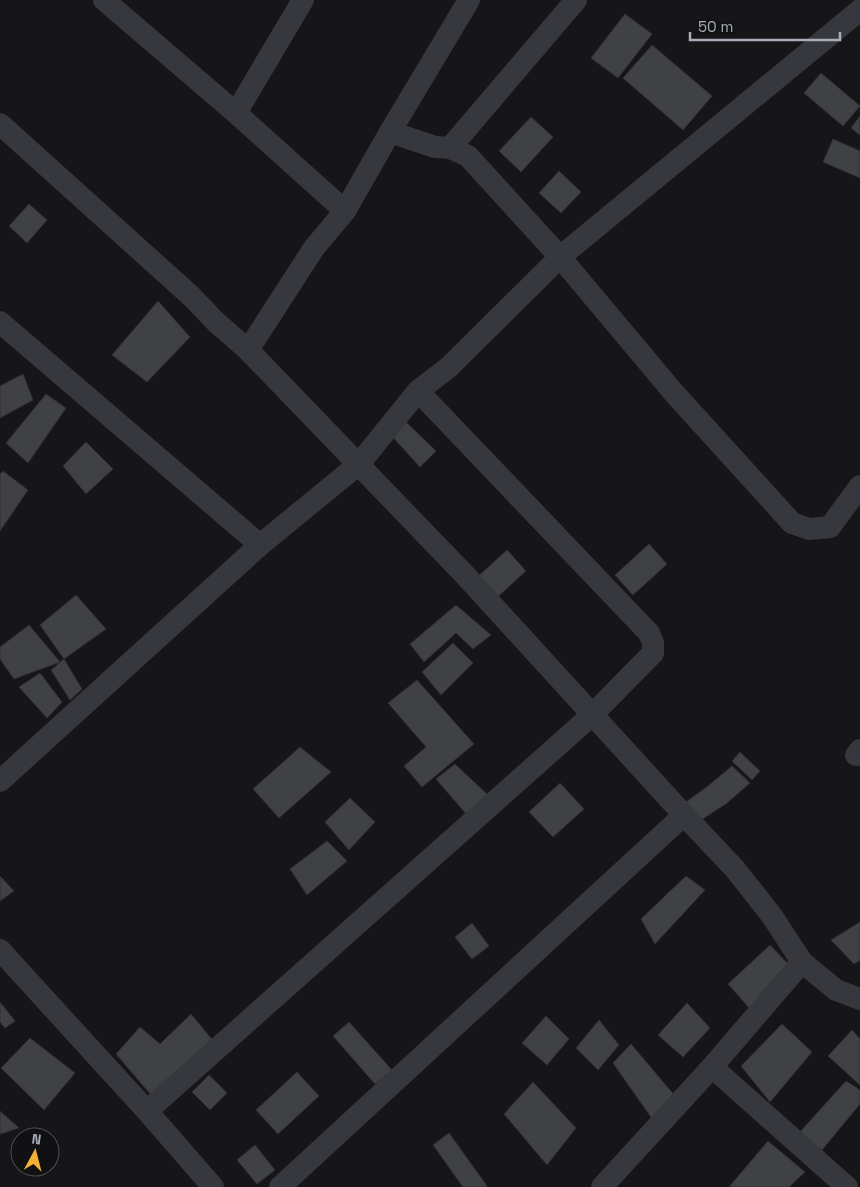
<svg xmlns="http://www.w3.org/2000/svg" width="860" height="1187" font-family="'Space Grotesk',sans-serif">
	<rect width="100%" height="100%" fill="#161618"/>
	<g fill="#404145" stroke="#303034">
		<polygon points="625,14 652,34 618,78 591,58"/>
		<polygon points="652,45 712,96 683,130 623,78"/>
		<polygon points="821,73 860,106 843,126 804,93"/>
		<polygon points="860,116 860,135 851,128"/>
		<polygon points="531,117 553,137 521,172 499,151"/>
		<polygon points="833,139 860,151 860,178 823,162"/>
		<polygon points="559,171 581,192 561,213 539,193"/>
		<polygon points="29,204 47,220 27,243 9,226"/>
		<polygon points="158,301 190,337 147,382 112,355"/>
		<polygon points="23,374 33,400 0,418 0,386"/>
		<polygon points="46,394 66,408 28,463 6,443"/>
		<polygon points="404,420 436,451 420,467 390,434"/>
		<polygon points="86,442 113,469 86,494 63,466"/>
		<polygon points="3,471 28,490 0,531 0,474"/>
		<polygon points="649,544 667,564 633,595 615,575"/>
		<polygon points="507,550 526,571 493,601 474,580"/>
		<polygon points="76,595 106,629 64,659 40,625"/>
		<polygon points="456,605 491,635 473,649 456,633 424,662 410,644"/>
		<polygon points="29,625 60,662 14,679 0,659 0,647"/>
		<polygon points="453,643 473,663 441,695 422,672"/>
		<polygon points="64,659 82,689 70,700 51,670"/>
		<polygon points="40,673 62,702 47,718 19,687"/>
		<polygon points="417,680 474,744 422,787 404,766 426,747 388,703"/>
		<polygon points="300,747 331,772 279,818 253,789"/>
		<polygon points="740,752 760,771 752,780 732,761"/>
		<polygon points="455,764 489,796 468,816 436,779"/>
		<polygon points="732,766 750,783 727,803 698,822 682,805 708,786"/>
		<polygon points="560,783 584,809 553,837 529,812"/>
		<polygon points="350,798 375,822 349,850 325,822"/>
		<polygon points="327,841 347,861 307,895 290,869"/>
		<polygon points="0,876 14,891 0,901"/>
		<polygon points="686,876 705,890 655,944 641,919"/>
		<polygon points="860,922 860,960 854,964 831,940"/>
		<polygon points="472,923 489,946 472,959 455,937"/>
		<polygon points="770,945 790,966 751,1010 728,984"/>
		<polygon points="0,1002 15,1021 5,1028 0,1022"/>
		<polygon points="687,1003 710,1028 683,1057 658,1035"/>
		<polygon points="191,1014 215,1043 152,1096 116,1054 140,1027 160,1044"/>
		<polygon points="546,1016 569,1039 547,1065 522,1043"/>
		<polygon points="599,1020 619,1045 598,1070 576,1048"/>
		<polygon points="349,1022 392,1070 375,1084 333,1036"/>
		<polygon points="782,1024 812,1052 770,1102 741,1066"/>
		<polygon points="852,1030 860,1039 860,1085 828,1056"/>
		<polygon points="30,1038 75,1073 44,1110 1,1068"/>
		<polygon points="631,1044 675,1096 653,1120 613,1063"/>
		<polygon points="297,1072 319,1096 278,1134 256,1110"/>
		<polygon points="209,1075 227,1093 210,1110 192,1092"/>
		<polygon points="846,1081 860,1090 860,1104 822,1150 799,1133"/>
		<polygon points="533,1082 576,1128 547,1165 504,1114"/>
		<polygon points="0,1111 19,1128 0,1134"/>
		<polygon points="449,1133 487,1186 486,1187 463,1187 433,1145"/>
		<polygon points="768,1141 805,1172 789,1187 729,1187"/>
		<polygon points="255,1145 275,1170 257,1184 237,1160"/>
	</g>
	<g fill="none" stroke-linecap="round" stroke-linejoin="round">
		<g stroke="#37383d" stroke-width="22">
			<polyline points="104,0 236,113 345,211"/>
			<polyline points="236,113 303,0"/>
			<polyline points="0,124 191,296 216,322 248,350 465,575 684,815 735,869 772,916 802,962 712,1067 602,1187"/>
			<polyline points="390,132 435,147 450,148 468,156 560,257 674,393 792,523 809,529 830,527 860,486"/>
			<polyline points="450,148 576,0"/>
			<polyline points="0,322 260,545"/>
			<polyline points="248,350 314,248 345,211 390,132 469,0"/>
			<polyline points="856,755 860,750"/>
			<polyline points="0,781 260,545 359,464 418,391 449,367 560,257 860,10"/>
			<polyline points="0,950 147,1111 213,1187"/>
			<polyline points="802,962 836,990 860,999"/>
			<polyline points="712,1067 847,1187"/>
			<polyline points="147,1111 592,715 653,653 653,643 649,633 418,391"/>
			<polyline points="280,1187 684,815"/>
		</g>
	</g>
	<g transform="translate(35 1152) rotate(7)"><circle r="24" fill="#111113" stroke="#4d4f55"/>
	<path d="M0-4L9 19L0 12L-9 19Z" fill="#f2b134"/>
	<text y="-8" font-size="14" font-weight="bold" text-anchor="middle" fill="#a8adb8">N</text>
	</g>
	<path d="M690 32v8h150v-8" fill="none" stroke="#a8adb8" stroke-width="2.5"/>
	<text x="698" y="32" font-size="15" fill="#a8adb8" stroke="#111113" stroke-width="4" paint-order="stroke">50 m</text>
</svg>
